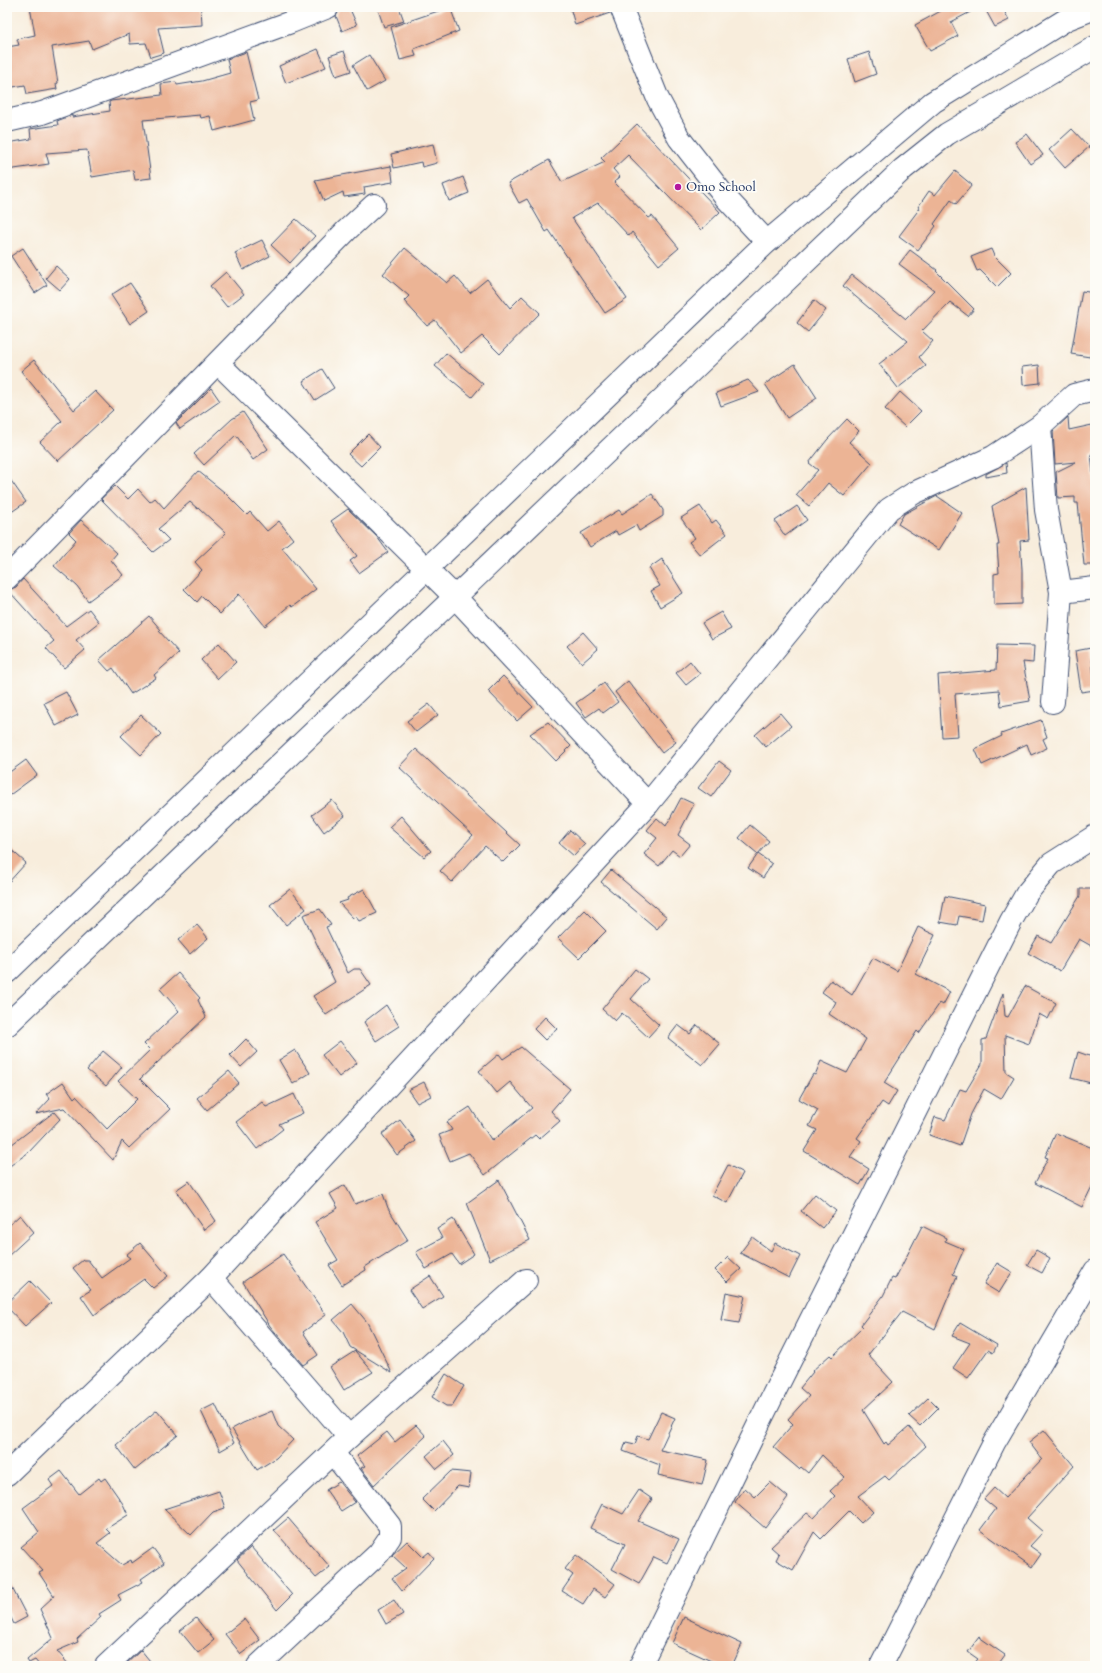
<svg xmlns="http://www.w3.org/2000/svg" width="1102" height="1673" font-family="Cardo,serif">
	<rect width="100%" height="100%" fill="#fdfcf7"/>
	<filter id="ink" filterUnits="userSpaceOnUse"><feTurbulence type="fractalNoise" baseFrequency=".025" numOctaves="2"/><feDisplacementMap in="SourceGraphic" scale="8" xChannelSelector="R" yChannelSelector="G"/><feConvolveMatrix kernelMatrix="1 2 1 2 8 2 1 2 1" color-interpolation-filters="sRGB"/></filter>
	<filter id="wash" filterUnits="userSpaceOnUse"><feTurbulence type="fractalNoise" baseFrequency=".012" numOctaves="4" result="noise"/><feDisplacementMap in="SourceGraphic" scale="16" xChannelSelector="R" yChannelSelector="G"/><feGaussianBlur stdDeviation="0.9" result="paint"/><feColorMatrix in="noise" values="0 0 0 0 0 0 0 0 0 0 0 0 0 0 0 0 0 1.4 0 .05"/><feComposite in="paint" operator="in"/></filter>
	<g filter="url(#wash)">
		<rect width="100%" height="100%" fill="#f8eddc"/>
		<g id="blocks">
			<g fill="#ecb495">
				<polygon points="30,7 201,7 202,25 158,28 164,53 151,57 146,43 130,44 129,34 92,49 89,41 52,47 58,83 56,84 57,89 27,94 25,85 7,88 7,47 19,45 17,39 35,35"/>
				<polygon points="340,7 349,7 357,25 342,31 336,16"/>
				<polygon points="377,7 399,7 404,21 384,27"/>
				<polygon points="450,7 459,31 414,49 416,56 400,60 391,27"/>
				<polygon points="570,7 609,7 610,13 575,25"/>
				<polygon points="948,7 980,7 951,22 958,36 930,51 915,25"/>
				<polygon points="984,7 1002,7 1009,20 995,27"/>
				<polygon points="318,49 326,67 286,83 279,66"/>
				<polygon points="344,51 351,71 336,76 329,56"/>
				<polygon points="246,52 258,100 250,102 254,120 214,131 210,116 201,118 200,115 143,120 151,178 135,180 133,170 92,177 87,150 46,153 49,164 7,170 7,143 31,139 30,129 58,125 57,121 72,115 72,117 110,111 109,102 111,101 162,95 161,84 176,82 177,85 202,81 230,73 227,59"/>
				<polygon points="869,52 876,74 855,82 848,59"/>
				<polygon points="369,55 385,81 367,91 353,65"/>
				<polygon points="637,124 720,212 701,230 628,155 613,169 620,177 614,182 649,218 652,216 679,248 659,265 632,232 629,236 598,203 572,218 627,299 605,313 549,230 546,232 527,199 519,203 508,183 549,160 562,182 605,162 601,158"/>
				<polygon points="1072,129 1089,147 1065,168 1049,150"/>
				<polygon points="1027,134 1043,155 1030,164 1015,142"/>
				<polygon points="433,144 437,163 422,167 421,162 394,168 391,154"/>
				<polygon points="391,166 393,182 364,187 365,194 344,197 343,192 324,201 315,180"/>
				<polygon points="955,171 972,185 956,204 951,200 934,224 936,226 918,250 899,236 920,208 918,207 929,191 935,195"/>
				<polygon points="463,177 469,193 449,201 443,185"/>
				<polygon points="296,219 315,236 290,263 271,245"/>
				<polygon points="262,240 270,256 243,270 235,253"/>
				<polygon points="23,248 47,285 35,293 11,256"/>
				<polygon points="405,248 447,283 455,276 470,293 487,279 510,308 522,296 540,313 500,354 482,336 461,353 435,320 427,326 404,301 409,296 383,274"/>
				<polygon points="991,249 994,256 1011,273 997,287 980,270 977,271 971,257"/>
				<polygon points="910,250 937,270 936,271 974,309 968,316 950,302 922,331 933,341 919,357 926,366 898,388 879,364 908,341 843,286 852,275 906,319 934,290 899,264"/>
				<polygon points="56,266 70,279 60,290 46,278"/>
				<polygon points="226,272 244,294 227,307 210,286"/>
				<polygon points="130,283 149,311 130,324 111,295"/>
				<polygon points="1082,291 1095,293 1095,325 1090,357 1071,354"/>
				<polygon points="814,300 826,310 808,332 797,323"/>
				<polygon points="446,353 483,384 472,397 435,366"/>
				<polygon points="34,360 74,410 95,391 113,410 58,461 40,442 62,421 21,371"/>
				<polygon points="795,364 817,398 787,418 765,384"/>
				<polygon points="1039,365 1040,383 1023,385 1022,367"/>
				<polygon points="322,369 334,388 315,400 303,381"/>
				<polygon points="748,380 759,392 721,406 716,393"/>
				<polygon points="211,388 220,401 180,429 176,423"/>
				<polygon points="900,392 921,411 905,427 885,409"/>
				<polygon points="243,412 268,449 253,460 236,435 204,465 194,454 232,419"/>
				<polygon points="1068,417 1069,430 1092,425 1095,439 1095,453 1091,454 1095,491 1095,565 1084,565 1078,503 1075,503 1075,497 1058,498 1056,472 1076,462 1055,464 1053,431"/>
				<polygon points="847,419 859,431 849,442 872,463 844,496 828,483 809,506 796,495 818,470 809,463 827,440"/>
				<polygon points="368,434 380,447 361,466 348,454"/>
				<polygon points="1006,463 1007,473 986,477 986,474"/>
				<polygon points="198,471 224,492 247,515 250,512 267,531 279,521 293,539 282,548 316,589 292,607 290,605 265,626 239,594 220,614 202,596 197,602 184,589 202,570 195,562 226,533 199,508 198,509 190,502 158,529 169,540 153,552 101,499 115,486 128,499 138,489 150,502 155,498 164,508"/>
				<polygon points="7,475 26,502 7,515"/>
				<polygon points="1026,487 1029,540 1020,541 1022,569 1022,604 994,605 994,574 999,573 997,545 999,545 992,506"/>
				<polygon points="652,494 663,510 663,516 639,531 636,525 618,535 616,531 590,547 581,533 619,510 622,514"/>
				<polygon points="937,496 962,513 939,550 898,524 904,514"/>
				<polygon points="700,506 712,523 716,520 727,534 700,555 689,542 695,538 681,518"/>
				<polygon points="797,506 807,520 785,536 775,521"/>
				<polygon points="348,509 377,537 388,552 359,573 350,561 357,556 331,521"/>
				<polygon points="81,520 117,553 111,560 123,575 88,601 77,586 54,566 76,540 69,533"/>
				<polygon points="662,559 683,593 660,607 651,591 660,586 649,568"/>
				<polygon points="23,579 66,626 89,609 99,622 76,640 85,650 64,668 46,648 54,641 8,590 16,587"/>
				<polygon points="721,612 731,629 712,639 702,623"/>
				<polygon points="149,616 161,630 159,631 179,653 154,675 156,678 131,694 113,668 109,671 99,660"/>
				<polygon points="583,632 598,649 582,663 567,646"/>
				<polygon points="219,643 236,662 218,679 201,660"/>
				<polygon points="997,645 1034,646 1033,663 1023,662 1030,701 1001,706 999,690 955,694 958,736 942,737 938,675 996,670"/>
				<polygon points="1091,648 1095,690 1081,692 1075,651"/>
				<polygon points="690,661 700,674 686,685 676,673"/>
				<polygon points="503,676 533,707 517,721 488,691"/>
				<polygon points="628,681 676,742 662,753 615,692"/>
				<polygon points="604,683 618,702 603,713 599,708 586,717 576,703"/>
				<polygon points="66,692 78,715 56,726 44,703"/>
				<polygon points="429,704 438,715 416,732 407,721"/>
				<polygon points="780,713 791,726 766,747 755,735"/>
				<polygon points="141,715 161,734 141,755 121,736"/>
				<polygon points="1041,720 1047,737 1043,739 1047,748 1031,755 1027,744 982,765 975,749 1002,736 1001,734"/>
				<polygon points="548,722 571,746 556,761 530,734"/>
				<polygon points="416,749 520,845 503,862 485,846 452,882 440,871 473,835 399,767"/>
				<polygon points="26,760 37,775 7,797 7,774"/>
				<polygon points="719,761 731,770 711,797 698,788"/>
				<polygon points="681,798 694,804 678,835 690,844 680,856 672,850 659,866 644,854 657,838 647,830 657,818 666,826"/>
				<polygon points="332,800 345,816 324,832 312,815"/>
				<polygon points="401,816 431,851 424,857 389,827"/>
				<polygon points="750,825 769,841 758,854 739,838"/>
				<polygon points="570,830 585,844 574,856 559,843"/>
				<polygon points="7,846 26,863 7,884"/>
				<polygon points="758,854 772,864 763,878 748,868"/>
				<polygon points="611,870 667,917 657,929 601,882"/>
				<polygon points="290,889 306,909 286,925 270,905"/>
				<polygon points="364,889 377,913 359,921 356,917 353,918 339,903 348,900 347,898"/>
				<polygon points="1080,889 1095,889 1095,948 1079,939 1060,971 1028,953 1038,936 1051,943 1080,896"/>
				<polygon points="945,896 985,904 982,920 959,916 957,925 940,922"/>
				<polygon points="320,909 331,925 326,927 348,973 354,969 360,969 371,985 326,1015 313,996 335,982 303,915"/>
				<polygon points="585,910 606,931 579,958 558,938"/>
				<polygon points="197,925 208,938 190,954 178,940"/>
				<polygon points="918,927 935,935 916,974 950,992 943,1005 940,1003 919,1033 917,1031 884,1083 897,1091 888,1106 882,1102 857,1138 861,1141 850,1157 869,1169 860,1185 804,1151 817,1130 809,1126 818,1110 799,1099 813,1074 815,1075 821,1061 847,1073 866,1039 829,1014 836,1002 822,992 831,980 852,995 873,958 897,971"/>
				<polygon points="635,969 648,979 631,999 659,1025 648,1037 622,1013 615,1021 602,1009"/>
				<polygon points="178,973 200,998 198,1000 206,1017 140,1079 170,1109 129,1148 122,1141 113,1160 64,1108 36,1114 50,1099 46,1094 63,1082 74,1098 76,1096 107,1129 137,1099 118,1081 150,1050 144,1044 179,1011 160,989"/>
				<polygon points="1025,986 1056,1003 1048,1019 1039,1014 1029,1044 1005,1035 1006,1072 1014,1077 1001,1099 984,1089 971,1114 960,1146 929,1135 935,1117 945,1120 960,1089 966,1091 982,1064 982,1040 986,1039 1003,993 1005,1016 1008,1017"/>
				<polygon points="386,1005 399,1026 376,1041 364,1022"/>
				<polygon points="545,1017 557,1029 545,1040 534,1029"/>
				<polygon points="678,1025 690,1034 697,1025 720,1044 702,1065 668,1038"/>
				<polygon points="246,1039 257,1052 241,1067 230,1055"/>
				<polygon points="340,1041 357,1063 339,1077 322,1055"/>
				<polygon points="521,1047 570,1089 551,1111 560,1121 539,1139 535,1135 485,1175 469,1153 450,1161 439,1135 452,1130 447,1122 470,1107 492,1141 532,1108 510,1082 497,1093 479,1071 499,1054 503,1059"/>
				<polygon points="295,1050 310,1073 293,1084 279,1060"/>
				<polygon points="103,1051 122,1067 106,1086 87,1070"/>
				<polygon points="1078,1052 1095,1058 1095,1084 1071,1078"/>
				<polygon points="229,1071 239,1083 207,1110 197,1098"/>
				<polygon points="424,1082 431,1096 417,1103 408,1090"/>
				<polygon points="294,1094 303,1113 279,1124 283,1129 257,1149 236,1122 262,1102 266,1107"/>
				<polygon points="54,1112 60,1119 29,1152 7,1168 7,1148"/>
				<polygon points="400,1120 416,1141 397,1155 382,1134"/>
				<polygon points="1056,1133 1095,1149 1095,1180 1082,1207 1035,1183 1048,1158 1045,1157"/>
				<polygon points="728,1165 743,1173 727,1203 712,1195"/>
				<polygon points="499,1180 530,1240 490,1260 467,1203"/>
				<polygon points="189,1181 216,1221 204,1230 176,1190"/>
				<polygon points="345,1185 355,1204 383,1194 388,1208 408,1240 365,1267 366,1270 342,1285 329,1265 338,1260 315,1222 338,1208 330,1194"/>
				<polygon points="815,1194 836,1211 822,1228 801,1211"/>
				<polygon points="20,1215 34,1232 7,1257 7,1227"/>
				<polygon points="453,1219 474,1254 459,1264 452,1254 426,1269 416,1252 442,1238 437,1229"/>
				<polygon points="922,1226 946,1238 945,1241 964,1249 953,1274 957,1276 935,1329 902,1312 868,1355 893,1382 863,1410 884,1444 886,1442 888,1445 909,1427 926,1446 889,1480 885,1476 858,1496 873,1512 861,1523 849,1511 821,1539 814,1532 793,1570 776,1560 779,1554 771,1547 807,1513 814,1518 835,1496 830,1491 845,1477 822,1455 808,1473 801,1467 799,1469 773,1447 793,1424 788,1419 809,1396 800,1388 813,1372 812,1371 830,1355 832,1357 863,1327 861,1325 883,1296 892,1278 895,1279"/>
				<polygon points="752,1237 771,1251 775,1243 800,1256 789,1278 740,1253"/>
				<polygon points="140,1243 168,1276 153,1288 144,1279 94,1315 81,1296 91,1290 73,1268 83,1260 88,1260 102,1278 130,1258 126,1255"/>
				<polygon points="1036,1250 1050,1258 1042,1273 1027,1265"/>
				<polygon points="283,1254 326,1315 303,1332 318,1355 303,1365 270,1326 243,1282"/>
				<polygon points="728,1257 741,1269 727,1282 715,1270"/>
				<polygon points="997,1263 1012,1272 999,1293 984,1284"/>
				<polygon points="430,1276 443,1296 422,1309 409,1290"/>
				<polygon points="30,1281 51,1303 25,1326 7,1307 7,1303"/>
				<polygon points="726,1292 745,1296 739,1323 721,1320"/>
				<polygon points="352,1304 367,1322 392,1373 350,1347 343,1332 333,1320"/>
				<polygon points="960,1323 997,1345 993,1353 988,1350 968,1378 953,1368 970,1343 952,1336"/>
				<polygon points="355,1351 373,1372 344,1390 330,1367"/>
				<polygon points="446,1374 464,1386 452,1406 446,1406 432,1397"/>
				<polygon points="928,1398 938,1408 920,1426 909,1416"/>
				<polygon points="215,1404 234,1443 220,1451 201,1411"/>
				<polygon points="157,1410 178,1435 135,1470 116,1445"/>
				<polygon points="272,1411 278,1426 293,1440 276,1458 257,1470 232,1429 243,1423"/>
				<polygon points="661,1412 675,1418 660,1450 708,1460 702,1485 658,1475 660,1465 623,1451 626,1442 635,1444 638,1436 648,1439"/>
				<polygon points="416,1425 426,1436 374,1485 361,1468 365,1466 357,1456 387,1432 395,1442"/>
				<polygon points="1044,1430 1074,1466 1027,1518 1043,1532 1030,1546 1041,1554 1032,1567 980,1530 996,1509 984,1499 994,1488 1005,1498 1042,1459 1029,1442"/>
				<polygon points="443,1441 454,1455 437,1469 426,1456"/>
				<polygon points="61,1471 79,1494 99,1478 101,1481 105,1478 123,1504 128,1515 106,1529 110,1533 97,1543 122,1565 131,1560 132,1563 153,1548 164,1563 141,1579 143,1582 118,1595 121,1600 99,1614 101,1617 77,1639 78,1642 57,1651 70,1666 40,1666 35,1660 29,1663 27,1660 53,1638 40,1609 54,1596 39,1573 43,1571 21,1547 39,1532 23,1508 53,1486 49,1480"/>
				<polygon points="451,1471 471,1473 469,1488 458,1486 434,1511 422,1499"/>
				<polygon points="339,1482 355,1502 341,1511 326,1490"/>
				<polygon points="770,1482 788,1497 765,1528 735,1502 745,1488 755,1497"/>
				<polygon points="639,1490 652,1499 638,1521 679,1539 667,1563 654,1557 639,1584 612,1569 625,1544 590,1528 602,1504 623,1514"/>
				<polygon points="219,1491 225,1508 213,1512 191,1535 164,1509"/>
				<polygon points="288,1518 330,1567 316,1578 274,1530"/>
				<polygon points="407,1541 423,1557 429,1552 434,1558 402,1591 392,1578 406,1568 392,1555"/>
				<polygon points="251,1547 292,1595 277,1610 237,1560"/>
				<polygon points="576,1555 615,1584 605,1597 593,1589 583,1604 562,1591 573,1575 565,1569"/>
				<polygon points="7,1578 27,1617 14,1624 7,1610"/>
				<polygon points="394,1600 403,1614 386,1624 378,1610"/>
				<polygon points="684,1617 742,1644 732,1666 722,1666 672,1643"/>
				<polygon points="196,1618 214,1640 198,1653 180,1631"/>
				<polygon points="244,1619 260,1640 241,1654 225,1634"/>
				<polygon points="979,1637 1005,1655 997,1666 972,1666 978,1659 968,1652"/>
				<polygon points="141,1650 154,1666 124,1666"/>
			</g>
		</g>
	</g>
	<g filter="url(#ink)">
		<use href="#blocks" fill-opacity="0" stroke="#3c4c71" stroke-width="1"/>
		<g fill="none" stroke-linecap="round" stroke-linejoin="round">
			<defs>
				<g id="minor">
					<polyline points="621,7 658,99 679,138 725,197 767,242"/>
					<polyline points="7,121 42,113 291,22 328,7"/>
					<polyline points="218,363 455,597 648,804"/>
					<polyline points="1040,426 1046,510 1061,592 1053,702"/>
					<polyline points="7,578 347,230 374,205"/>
					<polyline points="1061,592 1095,588"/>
					<polyline points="211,1278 349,1437"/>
					<polyline points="7,1474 211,1278 648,804 889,509 914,493 993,457 1040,426 1074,395 1095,390"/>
					<polyline points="106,1666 349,1437 526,1280"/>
					<polyline points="258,1666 379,1553 390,1537 390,1526 333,1453"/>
					<polyline points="640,1666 773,1395 1011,921 1027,893 1051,864 1095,836"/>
					<polyline points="881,1666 994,1443 1095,1271"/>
				</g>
				<g id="highway">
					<polyline points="7,972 767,242 933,102 1067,19 1095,8"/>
					<polyline points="7,1025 903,169 947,134 1095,47"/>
				</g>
			</defs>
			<use href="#minor" stroke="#3c4c71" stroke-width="24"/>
			<use href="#highway" stroke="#3c4c71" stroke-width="24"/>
			<use href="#minor" stroke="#fff" stroke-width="22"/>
			<use href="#highway" stroke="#fff" stroke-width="22"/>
		</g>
	</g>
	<circle fill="#b5179e" stroke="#fdfcf7" stroke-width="1.5" cx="678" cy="187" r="4"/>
	<g text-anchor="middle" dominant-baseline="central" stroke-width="3.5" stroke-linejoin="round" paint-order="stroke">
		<g font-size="13" fill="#1b2f5e" stroke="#fdfcf7" text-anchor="start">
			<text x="686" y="187">Omo School</text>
		</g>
	</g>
	<rect width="1102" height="1673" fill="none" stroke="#fdfcf7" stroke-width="24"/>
</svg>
